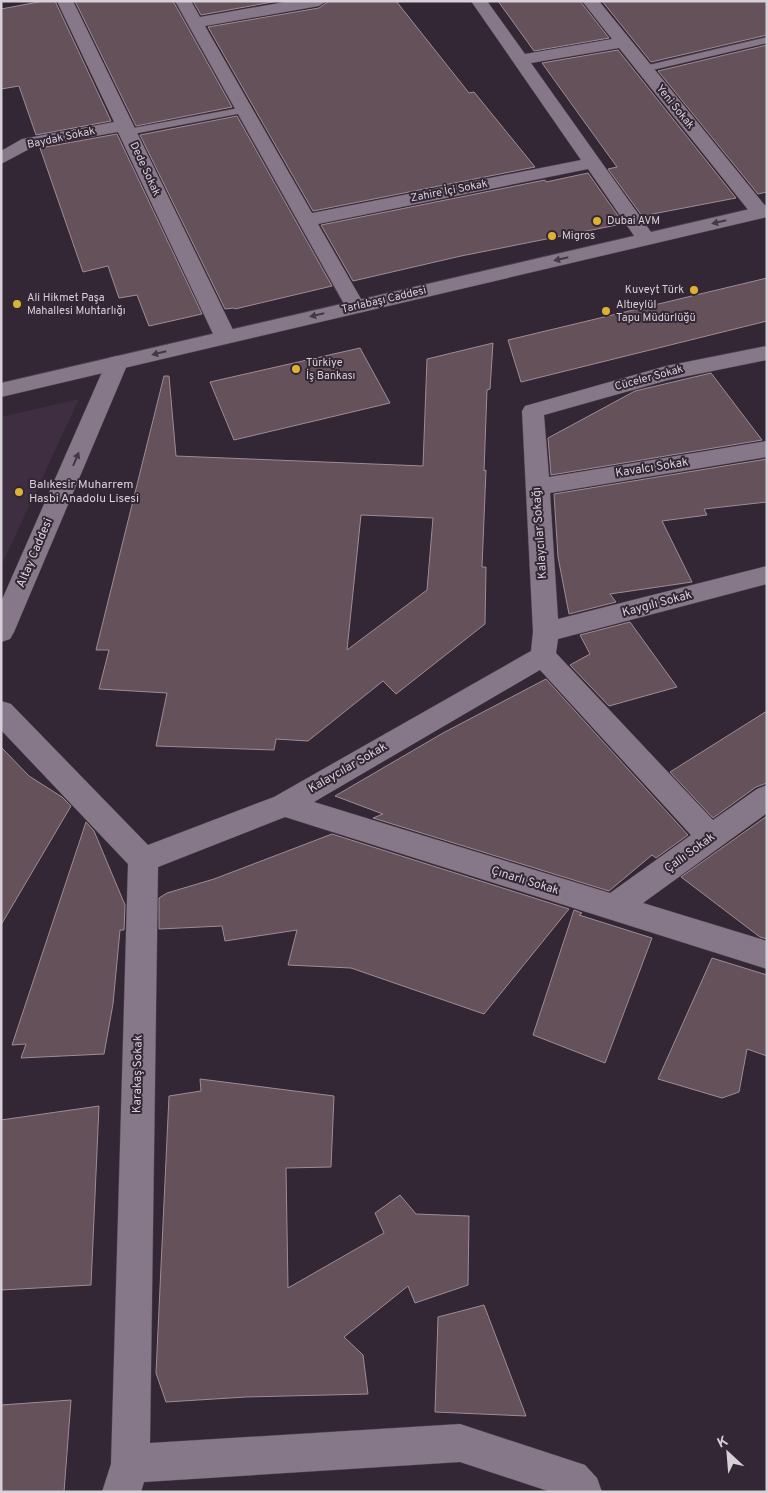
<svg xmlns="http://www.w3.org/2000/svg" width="768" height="1493" font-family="Overpass,sans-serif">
	<rect width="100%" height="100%" fill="#332735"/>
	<polygon fill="#3f2e41" points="79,399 1,566 1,417"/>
	<g fill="#64515a" stroke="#a08b95" fill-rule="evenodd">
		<polygon points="44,1 55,1 111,121 36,135 19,86 1,89 1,9"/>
		<polygon points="75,1 173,1 232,107 136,126"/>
		<polygon points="193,1 278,1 201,15"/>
		<polygon points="329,1 396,1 469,93 474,92 535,167 313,211 208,27 319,8"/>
		<polygon points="498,1 580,1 609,38 534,51"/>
		<polygon points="602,1 767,1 767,35 651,62"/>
		<polygon points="767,45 767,192 758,194 658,71"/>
		<polygon points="618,50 736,198 642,216 608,169 617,167 542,63"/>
		<polygon points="237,116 332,286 235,309 234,308 225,309 140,135"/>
		<polygon points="117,134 202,314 149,326 137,295 119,298 108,266 83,272 40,148"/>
		<polygon points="588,173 621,220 615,222 617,225 461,256 353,281 321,225 545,180 546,182"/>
		<polygon points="767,278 767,321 521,382 508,340"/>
		<path d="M493 343 490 389 487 390 484 471 486 470 482 567H486L485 624 396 694 383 681 308 741 276 739 274 750 156 746 167 693 99 689 109 650H96L164 376H169L176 456 423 466 427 359ZM361 515 433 518 427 590 347 650Z"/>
		<polygon points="360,348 390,403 234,440 210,382"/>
		<polygon points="711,373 762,440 551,475 548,438 635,391"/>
		<polygon points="767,459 767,502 704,509 707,515 662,521 692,582 610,594 616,602 569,614 558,557 554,494"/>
		<polygon points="630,622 677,687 609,706 570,665 590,654 580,635"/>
		<polygon points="546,679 688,835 656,858 652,855 609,891 373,818 383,814 335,796 443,733"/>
		<polygon points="767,711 767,783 756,787 713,818 670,772"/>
		<polygon points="1,747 29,776 62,797 71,806 1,925"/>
		<polygon points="767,816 767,939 760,937 681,877"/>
		<polygon points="86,822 94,831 125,905 124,930 120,930 113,1004 104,1054 21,1058 26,1044 12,1045"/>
		<polygon points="332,834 569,909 484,1014 351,968 288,965 297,930 225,941 222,926 159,929 159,898 167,893 214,879"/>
		<polygon points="574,910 582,913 579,915 652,938 605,1063 533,1035"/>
		<polygon points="712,958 767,975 767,1056 747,1049 739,1092 722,1098 658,1079"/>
		<polygon points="200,1079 334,1096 331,1167 286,1168 288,1288 384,1233 375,1213 400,1195 416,1214 469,1216 468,1285 415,1303 408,1286 344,1337 363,1355 368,1394 246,1397 166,1402 156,1373 169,1096 201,1091"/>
		<polygon points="99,1106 91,1285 1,1290 1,1120"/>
		<polygon points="484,1305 526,1416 435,1412 438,1317"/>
		<polygon points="71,1400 64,1492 1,1492 1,1405"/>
	</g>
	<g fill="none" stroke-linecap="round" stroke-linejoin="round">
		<defs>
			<g id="service">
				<polygon points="767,37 767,43 644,72 639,69 640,67"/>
				<polygon points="244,107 248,108 248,112 128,135 122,132 128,129"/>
			</g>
			<g id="minor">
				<polygon points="57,1 73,1 236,336 232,341 225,343 218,341 214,336 118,132 33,147 1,164 1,151 22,139 114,122"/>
				<polygon points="175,1 191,1 200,17 290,1 327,1 319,6 205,26 312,213 581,160 471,1 487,1 525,54 612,39 582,1 599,1 767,208 767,216 753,216 619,48 531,63 656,239 653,243 639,243 588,169 318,224 365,306 362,311 355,312 348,311"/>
				<path d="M767 346V360L668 380 544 415 549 477 767 441V457L550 493 558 619 767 566V584L558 639 556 653 713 820 757 789 767 785V813L643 903 767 941V969L285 817 158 867 150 1443 460 1424 585 1465 597 1478 602 1492H551L460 1462 144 1482 141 1492H102L111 1464 128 864 1 730V701L11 704 148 845 274 797 531 651 533 632 522 411 525 406 666 366ZM540 670 691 835 610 893 314 802Z"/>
				<polygon points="117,356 125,358 128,363 14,632 10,639 1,642 1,602 106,363 109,358"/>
			</g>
			<polygon id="secondary" points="767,205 767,217 1,397 1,383"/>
		</defs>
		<use href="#service" stroke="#4c424d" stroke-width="1"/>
		<use href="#minor" stroke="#4c424d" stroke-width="1"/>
		<use href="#secondary" stroke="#4c424d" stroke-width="1"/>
		<use href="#service" fill="#867888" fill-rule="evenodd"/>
		<use href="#minor" fill="#867888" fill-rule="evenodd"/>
		<use href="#secondary" fill="#867888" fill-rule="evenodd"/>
	</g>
	<defs><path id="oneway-solid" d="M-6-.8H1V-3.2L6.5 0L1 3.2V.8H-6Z" transform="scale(1.25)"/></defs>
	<g fill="#443746">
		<use href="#oneway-solid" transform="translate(719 222) rotate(167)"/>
		<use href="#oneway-solid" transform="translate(561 259) rotate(167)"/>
		<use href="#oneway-solid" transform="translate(317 315) rotate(167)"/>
		<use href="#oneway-solid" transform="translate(159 353) rotate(166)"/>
		<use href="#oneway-solid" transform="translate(76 459) rotate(-67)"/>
	</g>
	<g fill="#deb133" stroke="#332735" stroke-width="2">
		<circle cx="597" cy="221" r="5"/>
		<circle cx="552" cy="236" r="5"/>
		<circle cx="694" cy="290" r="5"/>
		<circle cx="17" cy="304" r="5"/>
		<circle cx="606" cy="311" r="5"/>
		<circle cx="296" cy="369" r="5"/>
		<circle cx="19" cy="492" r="5"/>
	</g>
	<g text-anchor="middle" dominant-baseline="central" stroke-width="4" stroke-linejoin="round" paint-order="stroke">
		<g font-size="11" fill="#d8d0d9" stroke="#332735">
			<text transform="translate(675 107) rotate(51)">Yeni Sokak</text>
			<text transform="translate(61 138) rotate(-12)">Baydak Sokak</text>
			<text transform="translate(145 169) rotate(65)">Dede Sokak</text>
			<text transform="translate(449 191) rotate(-11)">Zahire İçi Sokak</text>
			<text transform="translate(384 300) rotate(-13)">Tarlabaşı Caddesi</text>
			<text transform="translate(649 378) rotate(-15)">Cüceler Sokak</text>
		</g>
		<g font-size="11" fill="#d8d0d9" stroke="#332735" text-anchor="start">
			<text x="607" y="221">Dubai AVM</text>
			<text x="562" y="236">Migros</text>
			<text x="684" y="290" text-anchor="end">Kuveyt Türk</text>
			<text x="27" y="298">Ali Hikmet Paşa<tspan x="27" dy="13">Mahallesi Muhtarlığı</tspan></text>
			<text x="616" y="305">Altıeylül<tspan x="616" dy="13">Tapu Müdürlüğü</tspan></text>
			<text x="306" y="363">Türkiye<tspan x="306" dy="13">İş Bankası</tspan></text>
		</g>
		<g font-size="12" fill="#d8d0d9" stroke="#332735">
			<text transform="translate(652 468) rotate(-9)">Kavalcı Sokak</text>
			<text transform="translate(540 533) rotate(-94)">Kalaycılar Sokağı</text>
			<text transform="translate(35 553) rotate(-67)">Altay Caddesi</text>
			<text transform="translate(657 604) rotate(-15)">Kaygılı Sokak</text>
			<text transform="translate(348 768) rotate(-30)">Kalaycılar Sokak</text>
			<text transform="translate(690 853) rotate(-36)">Çallı Sokak</text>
			<text transform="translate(525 881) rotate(17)">Çınarlı Sokak</text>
			<text transform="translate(138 1074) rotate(-89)">Karakaş Sokak</text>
		</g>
		<g font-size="12" fill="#d8d0d9" stroke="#332735" text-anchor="start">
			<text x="29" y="485">Balıkesir Muharrem<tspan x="29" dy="14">Hasbi Anadolu Lisesi</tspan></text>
		</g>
	</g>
	<rect width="768" height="1493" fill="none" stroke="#d8d0d9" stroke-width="5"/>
	<g transform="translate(728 1453) rotate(334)" stroke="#332735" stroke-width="4" paint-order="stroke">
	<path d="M0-4L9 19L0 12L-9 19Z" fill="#d8d0d9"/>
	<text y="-8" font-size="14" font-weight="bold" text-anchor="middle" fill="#d8d0d9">K</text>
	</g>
</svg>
